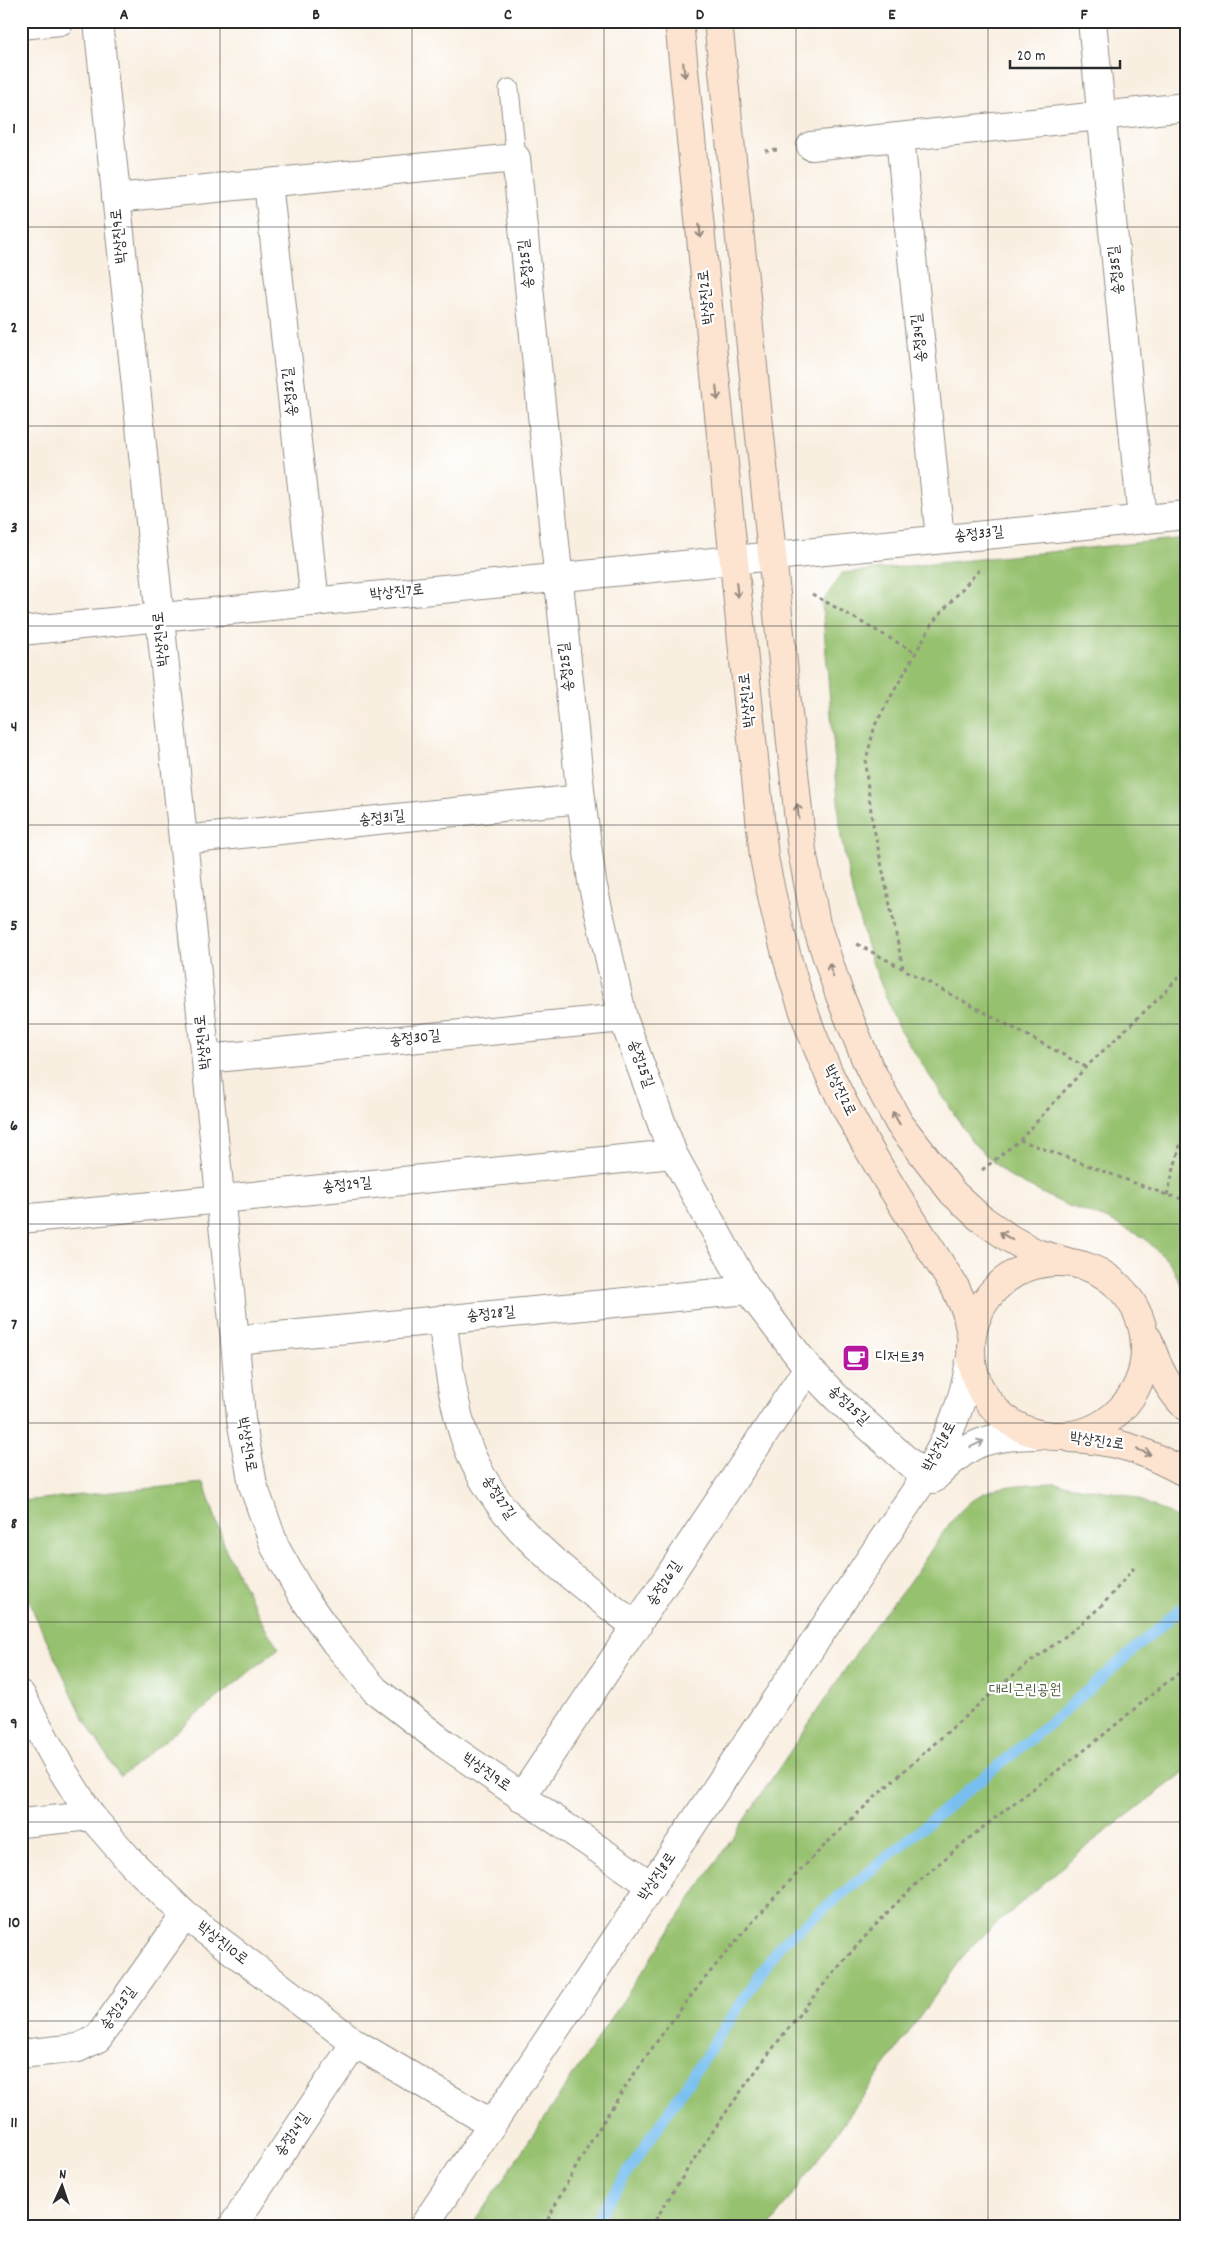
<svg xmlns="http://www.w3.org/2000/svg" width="1207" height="2248" font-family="Dekko,'Poor Story',sans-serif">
	<rect width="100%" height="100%" fill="#fff"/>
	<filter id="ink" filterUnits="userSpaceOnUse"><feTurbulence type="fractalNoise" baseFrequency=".02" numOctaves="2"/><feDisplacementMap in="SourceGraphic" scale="10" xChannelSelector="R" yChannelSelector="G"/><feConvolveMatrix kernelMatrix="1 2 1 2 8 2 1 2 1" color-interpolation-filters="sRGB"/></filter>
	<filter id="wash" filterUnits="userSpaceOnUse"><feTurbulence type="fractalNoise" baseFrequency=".0096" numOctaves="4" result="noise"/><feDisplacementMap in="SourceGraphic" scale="20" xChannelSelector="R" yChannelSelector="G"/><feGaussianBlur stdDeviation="1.12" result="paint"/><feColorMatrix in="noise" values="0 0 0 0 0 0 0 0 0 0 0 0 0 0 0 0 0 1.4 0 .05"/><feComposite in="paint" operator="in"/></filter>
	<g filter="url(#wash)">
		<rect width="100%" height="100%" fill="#f9efe1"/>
		<g fill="#96c16e" stroke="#60764c">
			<polygon points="1186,538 1186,1294 1170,1263 1143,1237 1106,1219 1066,1205 1008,1176 973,1143 898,1027 870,957 853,896 841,837 822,603 842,573"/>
			<polygon points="204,1483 226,1550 265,1628 279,1648 120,1777 85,1721 34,1613 21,1575 21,1501"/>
			<path d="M1055 1483 1129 1495 1170 1514 1186 1525V1771L1084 1848 970 1947 769 2227H471L875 1625C889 1607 904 1590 917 1571 934 1547 956 1506 984 1493 1006 1484 1031 1484 1055 1483Z"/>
		</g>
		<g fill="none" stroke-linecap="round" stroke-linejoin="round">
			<polyline stroke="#78bff0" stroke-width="11" points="591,2227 780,1945 1056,1718 1186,1604"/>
		</g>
	</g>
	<g filter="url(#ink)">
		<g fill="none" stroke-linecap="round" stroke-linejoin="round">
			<defs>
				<polyline id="lane" points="509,89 516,158"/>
				<g id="street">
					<polyline points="98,21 235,1340 241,1419 253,1485 275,1547 303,1597 335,1642 375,1690 445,1744 652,1886"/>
					<polyline points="1092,21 1142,519"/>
					<polyline points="21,25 60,21"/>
					<polyline points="900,137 940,539"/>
					<polyline points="811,146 1186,107"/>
					<polyline points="268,183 315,602"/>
					<polyline points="116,198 516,158 581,799 592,882 623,1018 673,1154 748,1290 808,1368 836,1397 925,1477"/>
					<polyline points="21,631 1186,515"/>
					<polyline points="183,840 581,799"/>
					<polyline points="206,1059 623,1018"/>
					<polyline points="21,1219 673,1154"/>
					<path d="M442 1319C448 1360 452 1400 465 1439 494 1524 569 1575 637 1627"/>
					<polyline points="235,1340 748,1290"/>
					<path d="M933 1479C970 1442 984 1436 1036 1435"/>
					<polyline points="21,1695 59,1765 91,1816 131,1862 185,1915 355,2043 492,2124"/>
					<polyline points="521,1798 808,1368"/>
					<polyline points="21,1823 91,1816"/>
					<polyline points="21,2054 78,2048 98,2038 185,1915"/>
					<polyline points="232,2227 355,2043"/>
					<path d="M423 2227 925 1477C948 1438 963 1406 970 1361"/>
				</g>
				<g id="secondary">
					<path d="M679 21 764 857C779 935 799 1013 834 1084 868 1155 914 1222 956 1289L966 1311 971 1334"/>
					<polyline points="718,21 802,851 816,924 840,996 869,1067 899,1123 953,1193 979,1217 1009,1238 1036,1253 1067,1262"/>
					<circle cx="1058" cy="1349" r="87"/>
					<path d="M1148 1339C1157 1365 1166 1387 1186 1407"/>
					<path d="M1071 1438C1120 1441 1143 1450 1186 1473"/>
				</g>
			</defs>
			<use href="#lane" stroke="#928d86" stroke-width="21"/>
			<use href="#street" stroke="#928d86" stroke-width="30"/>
			<use href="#secondary" stroke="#928d86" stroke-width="30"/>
			<g stroke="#928d86" stroke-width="3" stroke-dasharray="4 4" stroke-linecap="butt">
				<polyline points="765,151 778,150"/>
				<polyline points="812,594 916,653"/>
				<polyline points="857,944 1086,1067"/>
				<polyline points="903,968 872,819 865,764 875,725 933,622 979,570"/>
				<polyline points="1020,1140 1167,1195 1186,1200"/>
				<polyline points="982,1170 1020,1140 1086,1067 1161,996 1186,969"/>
				<polyline points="1167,1195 1186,1123"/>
				<path d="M544 2227C632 2052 758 1900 904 1771 941 1738 978 1704 1016 1673 1041 1653 1068 1636 1091 1615 1108 1601 1122 1582 1136 1565"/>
				<path d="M651 2227C719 2116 797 2009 886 1914 945 1852 1015 1803 1082 1752 1117 1725 1150 1694 1186 1668"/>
			</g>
			<use href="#lane" stroke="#fff" stroke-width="19"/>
			<use href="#street" stroke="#fff" stroke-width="28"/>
			<use href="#secondary" stroke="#fde4d0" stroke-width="28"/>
		</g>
		<defs><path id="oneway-shaft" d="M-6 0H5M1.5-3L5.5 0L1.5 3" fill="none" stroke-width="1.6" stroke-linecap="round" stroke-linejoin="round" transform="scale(1.25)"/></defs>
		<g stroke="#94887e">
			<use href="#oneway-shaft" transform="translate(684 70) rotate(84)"/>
			<use href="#oneway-shaft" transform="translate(700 231) rotate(84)"/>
			<use href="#oneway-shaft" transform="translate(717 393) rotate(84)"/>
			<use href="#oneway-shaft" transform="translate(737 590) rotate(84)"/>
			<use href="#oneway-shaft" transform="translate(798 811) rotate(-96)"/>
			<use href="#oneway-shaft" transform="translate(831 970) rotate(-108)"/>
			<use href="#oneway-shaft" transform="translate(896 1118) rotate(-120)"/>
			<use href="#oneway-shaft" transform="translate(1006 1236) rotate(-147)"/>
			<use href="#oneway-shaft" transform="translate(1144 1452) rotate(21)"/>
		</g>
		<use stroke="#a0a0a0" href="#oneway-shaft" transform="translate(977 1444) rotate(-25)"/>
	</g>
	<path fill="none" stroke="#2b2b2b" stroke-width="1" stroke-opacity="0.55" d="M220 21V2227M412 21V2227M604 21V2227M796 21V2227M988 21V2227M21 227H1186M21 426H1186M21 626H1186M21 825H1186M21 1024H1186M21 1224H1186M21 1423H1186M21 1622H1186M21 1822H1186M21 2021H1186"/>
	<defs>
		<symbol id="cafe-square" viewBox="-11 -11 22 22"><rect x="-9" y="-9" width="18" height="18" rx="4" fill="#b5179e" stroke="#fff"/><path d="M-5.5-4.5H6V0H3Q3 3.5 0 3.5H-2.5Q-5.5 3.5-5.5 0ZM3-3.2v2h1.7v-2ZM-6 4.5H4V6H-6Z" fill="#fff"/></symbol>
	</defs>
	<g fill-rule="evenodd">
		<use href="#cafe-square" x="840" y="1342" width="32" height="32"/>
	</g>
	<g text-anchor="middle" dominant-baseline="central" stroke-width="4.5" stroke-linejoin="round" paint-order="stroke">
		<g font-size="15" fill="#2b2b2b" stroke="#fff">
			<text transform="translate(120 236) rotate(-96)">박상진9로</text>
			<text transform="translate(527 264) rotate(-96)">송정25길</text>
			<text transform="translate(1117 270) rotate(-96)">송정35길</text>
			<text transform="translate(707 297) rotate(-96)">박상진2로</text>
			<text transform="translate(920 338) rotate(-96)">송정34길</text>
			<text transform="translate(291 392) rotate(-96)">송정32길</text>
			<text transform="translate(979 535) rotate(-6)">송정33길</text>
			<text transform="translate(397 593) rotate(-6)">박상진7로</text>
			<text transform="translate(162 639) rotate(-96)">박상진9로</text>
			<text transform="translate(567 667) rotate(-96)">송정25길</text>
			<text transform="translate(748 700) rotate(-96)">박상진2로</text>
			<text transform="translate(382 819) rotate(-6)">송정31길</text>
			<text transform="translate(415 1039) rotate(-6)">송정30길</text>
			<text transform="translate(204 1042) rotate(-96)">박상진9로</text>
			<text transform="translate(640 1064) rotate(70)">송정25길</text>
			<text transform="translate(839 1091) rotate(64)">박상진2로</text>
			<text transform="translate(347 1186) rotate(-6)">송정29길</text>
			<text transform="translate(491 1315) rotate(-6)">송정28길</text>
			<text transform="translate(848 1406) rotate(43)">송정25길</text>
			<text transform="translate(1097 1442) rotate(8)">박상진2로</text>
			<text transform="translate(246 1445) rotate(80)">박상진9로</text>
			<text transform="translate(940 1447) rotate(-62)">박상진8로</text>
			<text transform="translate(498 1498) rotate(57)">송정27길</text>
			<text transform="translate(665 1584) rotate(-57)">송정26길</text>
			<text transform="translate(486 1773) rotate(35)">박상진9로</text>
			<text transform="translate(658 1877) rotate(-56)">박상진8로</text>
			<text transform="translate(222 1944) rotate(38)">박상진10로</text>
			<text transform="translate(119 2009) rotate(-54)">송정23길</text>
			<text transform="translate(293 2135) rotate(-56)">송정24길</text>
		</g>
		<g font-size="15" fill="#2b2b2b" stroke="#fff" text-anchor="start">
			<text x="875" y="1358">디저트39</text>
		</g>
		<g font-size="15" fill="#506042" stroke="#fff">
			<text x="1025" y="1691">대리근린공원</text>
		</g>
	</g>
	<rect width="1207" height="2248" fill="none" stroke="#fff" stroke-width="55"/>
	<g transform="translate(62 2186) rotate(3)" stroke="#ffffff" stroke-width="4" paint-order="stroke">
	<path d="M0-4L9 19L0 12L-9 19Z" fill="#2b2b2b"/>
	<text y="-8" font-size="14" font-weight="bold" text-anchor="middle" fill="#2b2b2b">N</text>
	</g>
	<path d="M1010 60v8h110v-8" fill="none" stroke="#2b2b2b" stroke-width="2.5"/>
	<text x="1017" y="60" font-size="15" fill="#2b2b2b" stroke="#ffffff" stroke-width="4" paint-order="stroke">20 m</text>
	<rect x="28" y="28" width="1152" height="2192" fill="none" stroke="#2b2b2b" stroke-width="2"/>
	<g font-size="16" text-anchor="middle" font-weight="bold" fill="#2b2b2b">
		<text x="124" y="19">A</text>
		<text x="316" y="19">B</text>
		<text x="508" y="19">C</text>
		<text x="700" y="19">D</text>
		<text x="892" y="19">E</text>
		<text x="1084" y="19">F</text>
		<text x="14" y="133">1</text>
		<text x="14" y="332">2</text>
		<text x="14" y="532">3</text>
		<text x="14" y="731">4</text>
		<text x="14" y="930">5</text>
		<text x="14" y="1130">6</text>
		<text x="14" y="1329">7</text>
		<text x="14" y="1528">8</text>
		<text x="14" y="1728">9</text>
		<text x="14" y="1927">10</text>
		<text x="14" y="2127">11</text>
	</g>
</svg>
